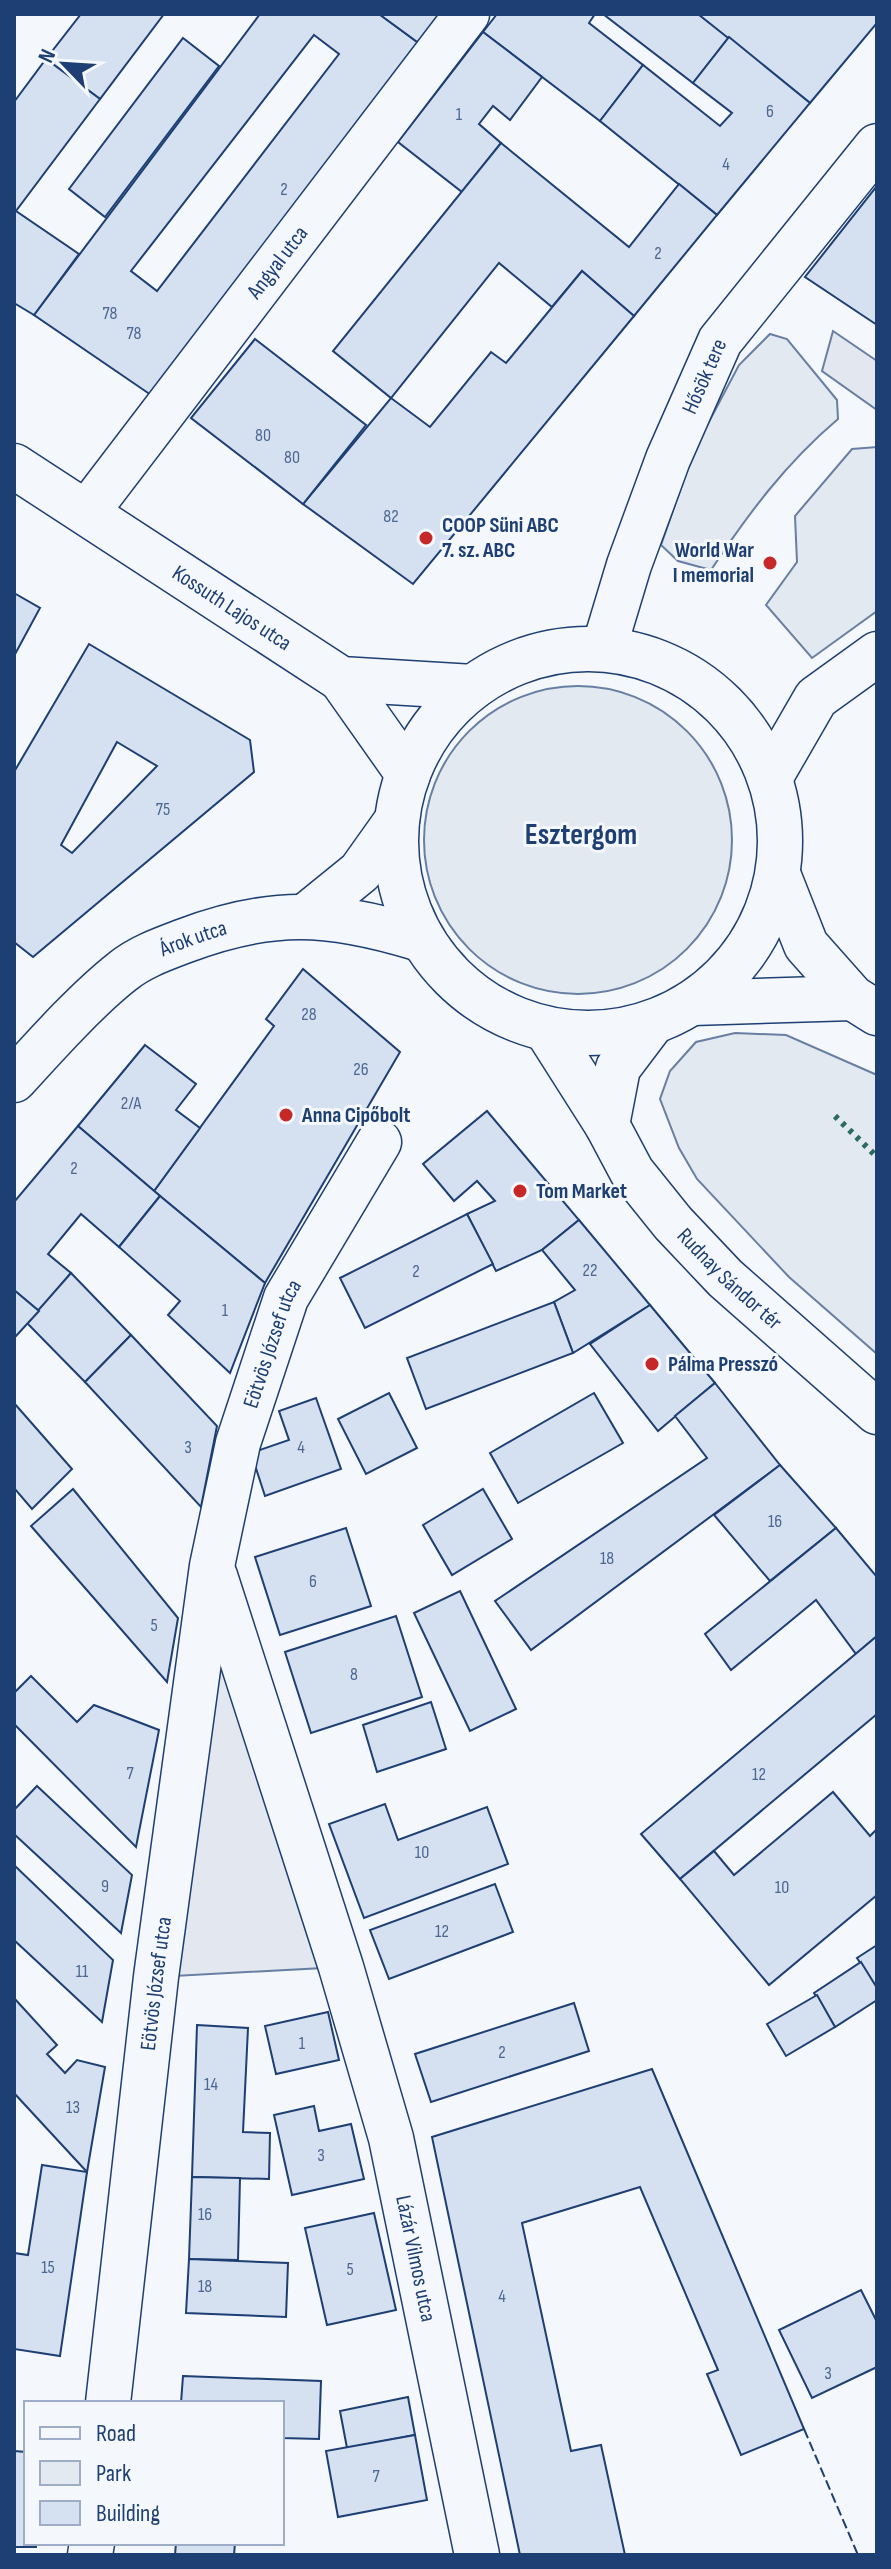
<svg xmlns="http://www.w3.org/2000/svg" width="891" height="2569" font-family="'Sofia Sans Condensed',sans-serif">
	<rect width="100%" height="100%" fill="#f4f7fb"/>
	<g fill="#e3e9f0" stroke="#687fa3" stroke-width="2">
		<path d="M770 334 787 339 837 400 838 419C786 463 748 514 711 570L678 561 661 545 694 450 739 365Z"/>
		<polygon points="877,447 877,611 812,658 766,605 797,562 795,516 852,449"/>
		<circle cx="578" cy="840" r="154"/>
		<polygon points="735,1033 786,1035 877,1075 877,1354 789,1277 697,1179 679,1148 660,1099 670,1071 696,1042"/>
	</g>
	<g fill="#e3e8f0" stroke="#687fa3" stroke-width="2">
		<polygon points="833,331 877,361 877,410 822,371"/>
		<polygon points="212,1566 341,1967 156,1977"/>
	</g>
	<g fill="#d5e0f0" stroke="#1d3f73" stroke-width="2" fill-rule="evenodd">
		<polygon points="81,14 164,14 100,99 46,59"/>
		<path d="M260 14H379L420 44 151 395 34 315ZM314 35 339 54 157 291 131 271Z"/>
		<polygon points="379,14 443,14 420,44"/>
		<polygon points="497,14 595,14 589,23 643,65 600,121 483,32"/>
		<polygon points="603,14 698,14 729,37 693,83"/>
		<polygon points="698,14 877,14 877,23 810,103"/>
		<polygon points="483,32 542,77 510,120 493,106 479,124 501,143 462,192 398,142"/>
		<polygon points="729,37 810,103 717,215 600,121 643,65 720,126 732,113 693,83"/>
		<polygon points="183,38 219,66 105,217 69,189"/>
		<polygon points="46,59 100,99 16,211 79,254 34,315 14,303 14,102"/>
		<polygon points="501,143 629,247 679,184 717,215 634,316 582,271 552,307 499,263 391,398 333,351"/>
		<polygon points="877,186 877,325 805,277"/>
		<polygon points="582,271 634,316 413,584 303,504 391,398 430,427 491,352 506,363"/>
		<polygon points="255,339 366,425 303,504 191,418"/>
		<polygon points="14,593 40,608 14,656"/>
		<path d="M89 644 250 740 254 772 33 957 14 942V772ZM117 742 157 766 72 853 61 845Z"/>
		<polygon points="303,969 400,1052 265,1283 154,1191 274,1026 266,1019"/>
		<polygon points="145,1045 196,1084 176,1110 200,1128 154,1191 78,1126"/>
		<polygon points="487,1111 579,1220 542,1250 496,1271 467,1214 495,1201 477,1181 454,1201 423,1164"/>
		<polygon points="78,1126 160,1196 119,1247 81,1214 48,1254 71,1273 39,1311 14,1290 14,1202"/>
		<polygon points="160,1196 265,1283 230,1373 168,1315 180,1301 119,1247"/>
		<polygon points="467,1214 493,1264 365,1328 340,1278"/>
		<polygon points="579,1220 650,1305 573,1353 554,1302 575,1290 542,1250"/>
		<polygon points="71,1273 131,1335 85,1382 27,1323"/>
		<polygon points="14,1290 39,1311 16,1336 14,1335"/>
		<polygon points="554,1302 573,1353 426,1409 407,1358"/>
		<polygon points="650,1305 715,1383 658,1431 590,1344"/>
		<polygon points="131,1335 217,1426 201,1507 85,1382"/>
		<polygon points="715,1383 780,1465 531,1650 495,1601 707,1458 675,1416"/>
		<polygon points="389,1393 417,1448 366,1474 338,1419"/>
		<polygon points="594,1393 623,1443 518,1503 490,1453"/>
		<polygon points="316,1398 341,1469 265,1496 251,1453 289,1440 279,1411"/>
		<polygon points="14,1403 72,1469 32,1509 14,1488"/>
		<polygon points="780,1465 836,1528 770,1581 714,1515"/>
		<polygon points="73,1489 178,1618 167,1682 31,1526"/>
		<polygon points="483,1489 512,1539 452,1575 423,1525"/>
		<polygon points="346,1528 371,1606 280,1635 255,1557"/>
		<polygon points="836,1528 877,1577 877,1636 856,1654 816,1600 731,1670 705,1634"/>
		<polygon points="460,1591 516,1709 470,1731 414,1613"/>
		<polygon points="396,1616 422,1697 311,1733 285,1652"/>
		<polygon points="877,1636 877,1714 680,1879 641,1834"/>
		<polygon points="31,1676 77,1722 94,1705 159,1730 136,1847 14,1724 14,1693"/>
		<polygon points="431,1702 446,1749 377,1772 363,1725"/>
		<polygon points="37,1786 132,1875 121,1933 14,1834 14,1810"/>
		<polygon points="833,1792 870,1836 877,1829 877,1895 769,1985 680,1879 714,1851 734,1875"/>
		<polygon points="385,1804 398,1840 487,1807 508,1864 364,1918 329,1824"/>
		<polygon points="14,1865 113,1960 102,2022 14,1940"/>
		<polygon points="495,1884 513,1932 389,1979 370,1930"/>
		<polygon points="877,1945 877,1988 857,1958"/>
		<polygon points="861,1962 877,1988 877,2000 835,2027 814,1993"/>
		<polygon points="817,1995 835,2027 786,2056 767,2024"/>
		<polygon points="14,1998 57,2045 47,2054 65,2073 77,2060 105,2067 87,2172 14,2093"/>
		<polygon points="574,2003 589,2051 431,2102 415,2054"/>
		<polygon points="328,2012 339,2060 276,2074 265,2026"/>
		<polygon points="197,2025 248,2028 243,2132 270,2133 269,2179 192,2177"/>
		<polygon points="652,2069 804,2429 741,2455 707,2374 718,2370 640,2187 522,2223 571,2451 601,2445 625,2555 520,2555 432,2137"/>
		<polygon points="314,2106 319,2131 351,2124 364,2179 292,2195 274,2115"/>
		<polygon points="42,2165 87,2172 60,2356 14,2349 14,2253 28,2255"/>
		<polygon points="192,2177 240,2178 238,2260 189,2259"/>
		<polygon points="374,2213 396,2310 327,2325 305,2228"/>
		<polygon points="189,2259 288,2263 286,2317 186,2313"/>
		<polygon points="861,2290 877,2322 877,2367 812,2398 779,2330"/>
		<polygon points="183,2376 321,2381 319,2439 282,2438 282,2403 181,2403"/>
		<polygon points="408,2397 415,2435 347,2448 340,2411"/>
		<polygon points="415,2435 427,2500 338,2517 326,2451"/>
		<polygon points="14,2451 26,2452 26,2543 36,2543 36,2547 14,2547"/>
		<polygon points="176,2543 235,2543 234,2555 175,2555"/>
	</g>
	<g fill="none" stroke-linecap="round" stroke-linejoin="round">
		<defs>
			<g id="minor">
				<path id="s1" d="M87 512 467 14"/>
				<path id="s2" d="M215 1576 341 1967 391 2138 477 2555"/>
				<path id="s3" d="M108 2403 156 1977 212 1566 238 1443 286 1298 379 1142"/>
				<polyline points="90,2555 92,2543"/>
			</g>
			<g id="secondary">
				<path id="s4" d="M604 648 629 565 668 459 720 341 877 146"/>
				<polyline points="771,776 816,698 877,654"/>
				<polyline points="307,915 360,872 397,820"/>
				<path id="s5" d="M14 1080C45 1046 87 999 123 971 140 957 163 949 184 941 271 908 328 911 417 938"/>
			</g>
			<g id="primary">
				<path id="s6" d="M14 466 341 679 473 687"/>
				<circle cx="588" cy="841" r="192"/>
				<polyline points="341,679 408,774"/>
				<polyline points="778,874 806,945 853,998 877,1013"/>
				<polyline points="692,1003 853,998"/>
				<path id="s7" d="M546 1029 607 1125 632 1172 673 1223 725 1278 877 1412"/>
				<polyline points="607,1125 618,1068 652,1023"/>
			</g>
		</defs>
		<use href="#minor" stroke="#1d3f73" stroke-width="47"/>
		<use href="#secondary" stroke="#1d3f73" stroke-width="47"/>
		<use href="#primary" stroke="#1d3f73" stroke-width="47"/>
		<use href="#minor" stroke="#f4f7fb" stroke-width="44"/>
		<use href="#secondary" stroke="#f4f7fb" stroke-width="44"/>
		<use href="#primary" stroke="#f4f7fb" stroke-width="44"/>
		<polyline stroke="#2c6c60" stroke-width="6" stroke-dasharray="4 6" stroke-linecap="butt" points="835,1116 877,1157"/>
		<polyline stroke="#1d3f73" stroke-width="2" stroke-dasharray="10 4" stroke-linecap="butt" points="804,2429 858,2555"/>
	</g>
	<g fill="#c62828" stroke="#f4f7fb" stroke-width="3">
		<circle cx="426" cy="538" r="8"/>
		<circle cx="770" cy="563" r="8"/>
		<circle cx="286" cy="1115" r="8"/>
		<circle cx="520" cy="1191" r="8"/>
		<circle cx="652" cy="1364" r="8"/>
	</g>
	<g text-anchor="middle" dominant-baseline="central" stroke-width="6" stroke-linejoin="round" paint-order="stroke">
		<g font-size="18" fill="#4b6792">
			<text x="770" y="111">6</text>
			<text x="459" y="114">1</text>
			<text x="726" y="164">4</text>
			<text x="284" y="189">2</text>
			<text x="658" y="253">2</text>
			<text x="110" y="313">78</text>
			<text x="134" y="333">78</text>
			<text x="263" y="435">80</text>
			<text x="292" y="457">80</text>
			<text x="391" y="516">82</text>
			<text x="163" y="809">75</text>
			<text x="309" y="1014">28</text>
			<text x="361" y="1069">26</text>
			<text x="131" y="1103">2/A</text>
			<text x="74" y="1168">2</text>
			<text x="590" y="1270">22</text>
			<text x="416" y="1271">2</text>
			<text x="225" y="1310">1</text>
			<text x="188" y="1447">3</text>
			<text x="301" y="1447">4</text>
			<text x="775" y="1521">16</text>
			<text x="607" y="1558">18</text>
			<text x="313" y="1581">6</text>
			<text x="154" y="1625">5</text>
			<text x="354" y="1674">8</text>
			<text x="130" y="1773">7</text>
			<text x="759" y="1774">12</text>
			<text x="422" y="1852">10</text>
			<text x="105" y="1886">9</text>
			<text x="782" y="1887">10</text>
			<text x="442" y="1931">12</text>
			<text x="82" y="1971">11</text>
			<text x="302" y="2043">1</text>
			<text x="502" y="2052">2</text>
			<text x="211" y="2084">14</text>
			<text x="73" y="2107">13</text>
			<text x="321" y="2155">3</text>
			<text x="205" y="2214">16</text>
			<text x="48" y="2267">15</text>
			<text x="350" y="2269">5</text>
			<text x="205" y="2286">18</text>
			<text x="502" y="2296">4</text>
			<text x="828" y="2373">3</text>
			<text x="376" y="2476">7</text>
		</g>
		<g font-size="22" fill="#1d3f73" stroke="#f4f7fb">
			<text stroke="none"><textPath href="#s1" startOffset="314">Angyal utca</textPath></text>
			<text stroke="none"><textPath href="#s4" startOffset="290">Hősök tere</textPath></text>
			<text stroke="none"><textPath href="#s6" startOffset="260">Kossuth Lajos utca</textPath></text>
			<text stroke="none"><textPath href="#s5" startOffset="232">Árok utca</textPath></text>
			<text stroke="none"><textPath href="#s7" startOffset="312">Rudnay Sándor tér</textPath></text>
			<text stroke="none"><textPath href="#s3" startOffset="1074">Eötvös József utca</textPath></text>
			<text stroke="none"><textPath href="#s3" startOffset="422">Eötvös József utca</textPath></text>
			<text stroke="none"><textPath href="#s2" startOffset="712">Lázár Vilmos utca</textPath></text>
		</g>
		<g font-size="22" font-weight="bold" fill="#1d3f73" stroke="#f4f7fb" text-anchor="start">
			<text x="442" y="525">COOP Süni ABC<tspan x="442" dy="25">7. sz. ABC</tspan></text>
			<text x="754" y="550" text-anchor="end">World War<tspan x="754" dy="25">I memorial</tspan></text>
			<text x="302" y="1115">Anna Cipőbolt</text>
			<text x="536" y="1191">Tom Market</text>
			<text x="668" y="1364">Pálma Presszó</text>
		</g>
		<g font-size="30" font-weight="bold" fill="#1d3f73" stroke="#f4f7fb">
			<text x="581" y="835">Esztergom</text>
		</g>
	</g>
	<rect width="891" height="2569" fill="none" stroke="#1d3f73" stroke-width="32"/>
	<rect x="24" y="2401" width="260" height="144" fill="#f4f7fb" stroke="#9eadc5" stroke-width="2"/>
	<rect x="40" y="2427" width="40" height="12" fill="#f4f7fb" stroke="#9eadc5" stroke-width="2"/>
	<text x="96" y="2441" font-size="24" fill="#1d3f73">Road</text>
	<rect x="40" y="2461" width="40" height="24" fill="#e3e9f0" stroke="#9eadc5" stroke-width="2"/>
	<text x="96" y="2481" font-size="24" fill="#1d3f73">Park</text>
	<rect x="40" y="2501" width="40" height="24" fill="#d5e0f0" stroke="#9eadc5" stroke-width="2"/>
	<text x="96" y="2521" font-size="24" fill="#1d3f73">Building</text>
	<g transform="translate(64 64) rotate(295)" stroke="#f4f7fb" stroke-width="6" paint-order="stroke">
	<path d="M0-6L14 30L0 20L-14 30Z" fill="#1d3f73"/>
	<text y="-12" font-size="22" font-weight="bold" text-anchor="middle" fill="#1d3f73">N</text>
	</g>
</svg>
